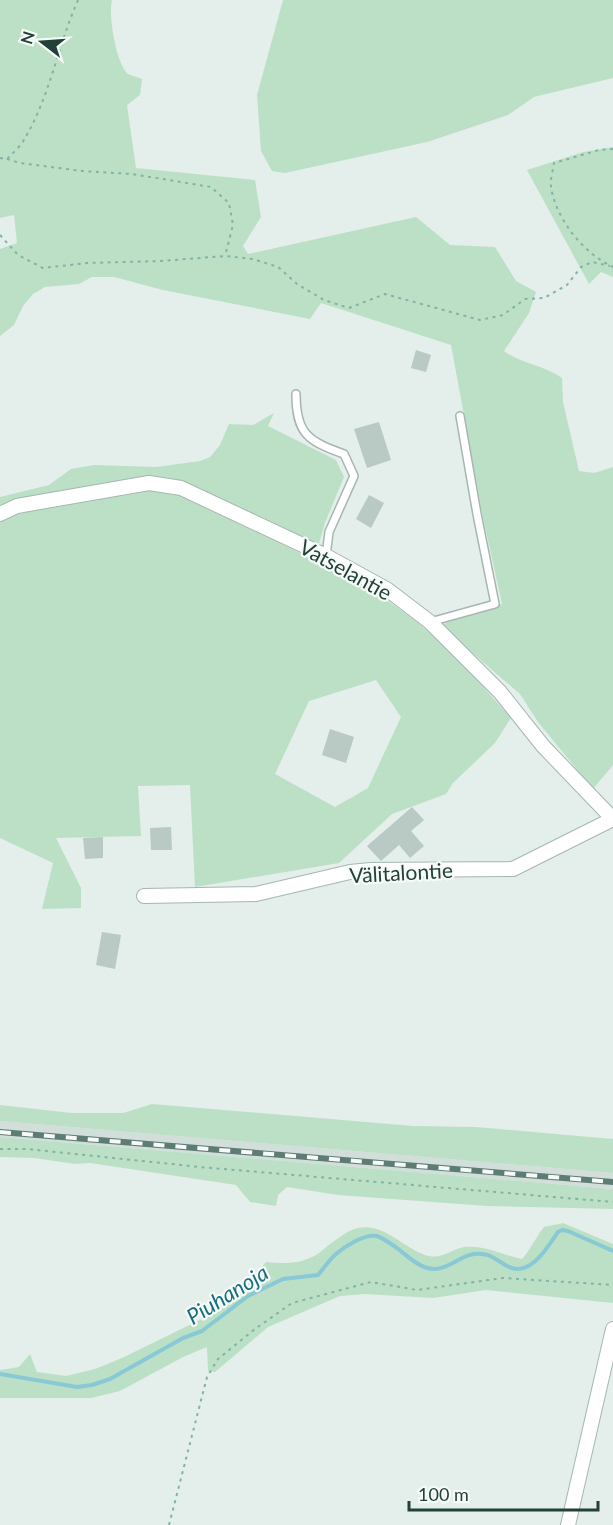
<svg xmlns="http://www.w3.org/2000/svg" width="613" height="1525" font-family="Lato,sans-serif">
	<rect width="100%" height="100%" fill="#e4eeea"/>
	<polygon fill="#d2ded9" points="0,1121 613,1173 613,1189 0,1137"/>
	<g fill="#bce0c6" fill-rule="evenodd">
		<path d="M0 0H112C108 15 116 64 128 74 132 76 138 77 142 79L140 95 127 105 136 168 255 180 261 217 243 246 248 254 416 217 450 245 495 247 516 281 536 292 529 313 504 351C522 364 544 365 562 378L563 402 579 471 594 473 613 467V765L593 789 538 722 520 694 440 625 502 604 482 513 451 345 321 303 310 319 163 290 114 277H92L79 284 45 287 33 294 23 306 14 325 0 336V249L17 243 14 215 0 218Z"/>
		<polygon points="283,0 613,0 613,78 534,97 508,115 427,142 285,173 272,171 261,151 257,95"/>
		<polygon points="613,147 613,277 601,272 589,284 527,170 583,152"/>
		<polygon points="274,413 268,426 336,460 344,477 325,523 318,547 170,480 0,507 0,497 49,485 71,469 94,465 156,467 200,461 210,457 220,445 229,424 253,425"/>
		<path d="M152 489 188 497 348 577 384 598 417 622 454 654 511 718 495 743 453 783 446 794 392 814 339 863 195 887 190 785 138 786 141 836 56 838 81 888V908L42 909 53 863 0 838V519L41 508ZM376 680 401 717 368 788 335 807 275 774 309 701Z"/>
		<polygon points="152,1104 413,1126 476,1127 613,1139 613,1173 0,1121 0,1105 72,1113 123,1113"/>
		<polygon points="0,1137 613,1189 613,1209 487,1206 338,1195 287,1187 278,1195 276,1206 250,1202 236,1185 90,1163 75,1164 34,1158 0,1157"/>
		<path d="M563 1223 613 1244V1303L486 1290 433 1298 365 1294 340 1296 268 1327 215 1372 208 1371 207 1347 183 1357 120 1391 91 1398H0V1370L19 1367 30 1354 37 1372 66 1376 95 1369 122 1358 212 1314 250 1282 266 1262C285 1264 303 1264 319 1253 331 1244 343 1232 358 1228 385 1222 406 1251 429 1256 442 1259 452 1249 464 1247 485 1245 502 1255 522 1259 531 1249 536 1237 544 1227Z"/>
	</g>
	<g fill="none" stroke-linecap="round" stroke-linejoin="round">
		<path stroke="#89c9d6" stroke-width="4" d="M0 1374 77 1387 92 1385 110 1379 183 1338 202 1331 248 1296 283 1279 318 1275C324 1268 329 1260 336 1254 345 1246 364 1234 377 1236 383 1238 391 1244 397 1248 406 1255 416 1265 427 1268 446 1273 458 1256 474 1254 489 1252 495 1259 507 1266 529 1279 547 1248 558 1232L562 1230 568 1231 613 1251"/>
	</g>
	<g fill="#b9c9c3">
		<polygon points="416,350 431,355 426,372 411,368"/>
		<polygon points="379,422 391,460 367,468 354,429"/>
		<polygon points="369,495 384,503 371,528 356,519"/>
		<polygon points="330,729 354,737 346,763 322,755"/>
		<polygon points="412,807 424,820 411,831 424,846 410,858 399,845 381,861 367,846"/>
		<polygon points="171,827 172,850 151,850 150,828"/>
		<polygon points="103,837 103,858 85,859 83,838"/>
		<polygon points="102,932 121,935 115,969 96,965"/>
	</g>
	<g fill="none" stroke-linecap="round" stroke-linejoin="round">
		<defs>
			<g id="service">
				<path d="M296 394C296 434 308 441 344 454L354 476 329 532 326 556"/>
				<polyline points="430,622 495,604 477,514 460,416"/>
			</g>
			<g id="minor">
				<polyline points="0,514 17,506 149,483 181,488 326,556 388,590 430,622 500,692 543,746 613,819"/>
				<polyline points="144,896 256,894 350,872 371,870 513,869 613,819"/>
				<polyline points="568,1525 613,1329"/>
			</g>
		</defs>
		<use href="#service" stroke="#a6b7b1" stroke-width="10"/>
		<use href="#minor" stroke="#a6b7b1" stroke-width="16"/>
		<g stroke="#82b3a5" stroke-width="2" stroke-dasharray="3 4.5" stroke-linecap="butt">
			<path d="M613 149 599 150 554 163C553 170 550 180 551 187 556 219 583 253 613 267"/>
			<path d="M0 158 7 159C13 153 21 146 25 138 50 96 58 45 78 0"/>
			<polyline points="7,159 20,163 82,171 132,174 211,187 229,203 233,225 225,256"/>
			<polyline points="0,235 18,255 43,268 87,263 161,261 225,256 253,259 278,267 297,284 324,300 349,308 385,294 480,320 503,315 525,299 544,298 567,285 581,267 592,262 610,266"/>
			<polyline points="0,1149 27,1149 200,1167 613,1202"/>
			<polyline points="169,1525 207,1377 218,1359 255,1329 292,1303 371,1282 417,1290 503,1278 613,1285"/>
		</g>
		<use href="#service" stroke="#fff" stroke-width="7"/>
		<use href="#minor" stroke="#fff" stroke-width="14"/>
		<defs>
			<polyline id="rail" points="0,1132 613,1182"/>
		</defs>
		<use href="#rail" stroke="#5d7c74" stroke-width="6"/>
		<use href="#rail" stroke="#f5faf7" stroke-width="4" stroke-dasharray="11" stroke-linecap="butt"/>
	</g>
	<g text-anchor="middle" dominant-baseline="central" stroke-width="4.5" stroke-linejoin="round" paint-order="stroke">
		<g font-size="21" fill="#224139" stroke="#f5faf7">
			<text transform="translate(346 569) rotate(29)">Vatselantie</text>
			<text transform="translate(401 872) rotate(-3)">Välitalontie</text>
		</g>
		<g font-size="22" font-style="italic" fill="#186e81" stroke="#f5faf7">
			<text transform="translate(227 1294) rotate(-32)">Piuhanoja</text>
		</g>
	</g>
	<g transform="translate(42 42) rotate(287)" stroke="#f5faf7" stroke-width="4.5" paint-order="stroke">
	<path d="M0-4.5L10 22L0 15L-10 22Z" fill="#224139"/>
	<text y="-9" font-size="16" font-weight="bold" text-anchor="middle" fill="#224139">N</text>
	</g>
	<path d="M409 1501v9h189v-9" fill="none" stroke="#224139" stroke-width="3"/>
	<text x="418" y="1501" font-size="18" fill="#224139" stroke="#f5faf7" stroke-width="4.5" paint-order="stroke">100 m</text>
</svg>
